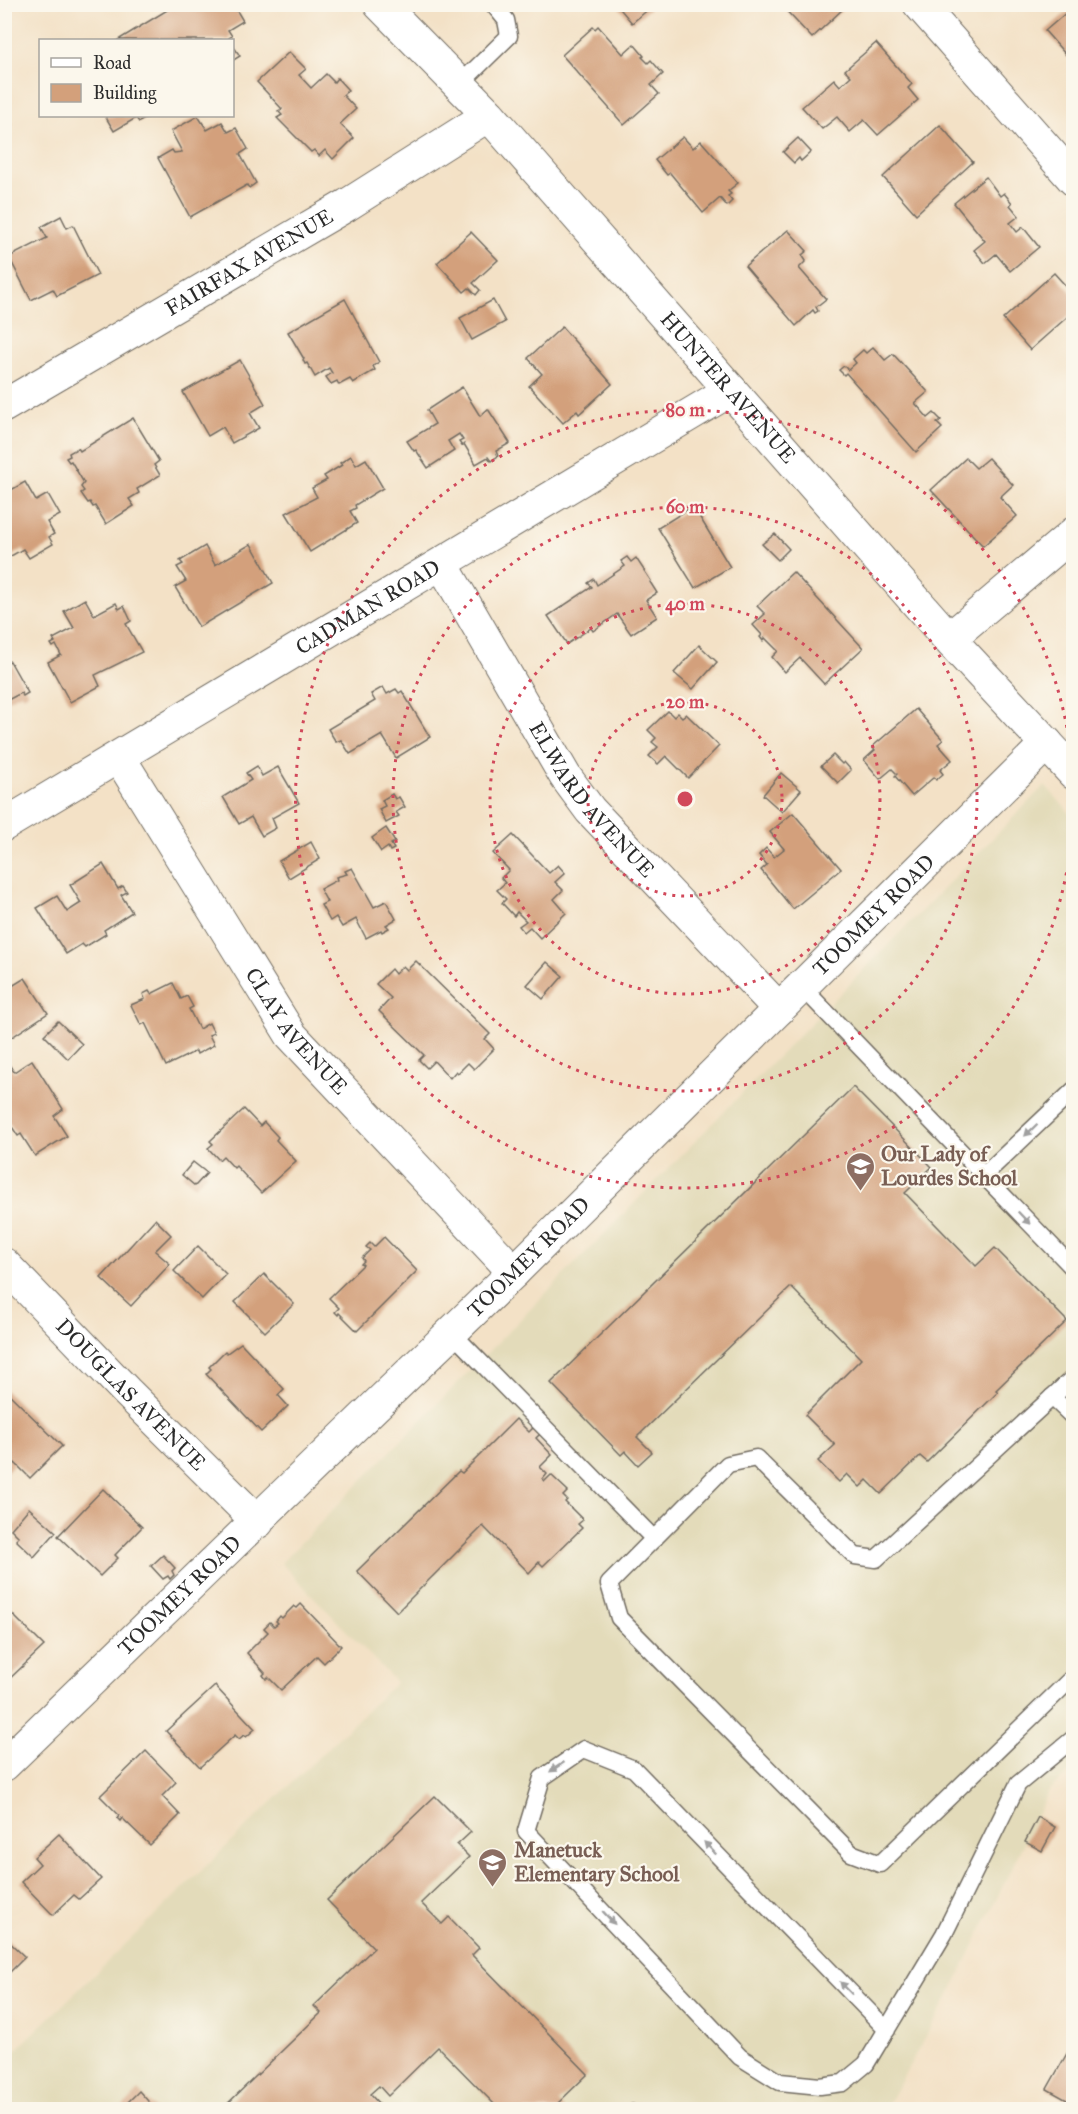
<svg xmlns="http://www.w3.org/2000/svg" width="1078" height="2114" font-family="'IM FELL Great Primer',serif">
	<rect width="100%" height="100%" fill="#fbf7ec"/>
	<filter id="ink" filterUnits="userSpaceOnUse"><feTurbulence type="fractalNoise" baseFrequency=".0167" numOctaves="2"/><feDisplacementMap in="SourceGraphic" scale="12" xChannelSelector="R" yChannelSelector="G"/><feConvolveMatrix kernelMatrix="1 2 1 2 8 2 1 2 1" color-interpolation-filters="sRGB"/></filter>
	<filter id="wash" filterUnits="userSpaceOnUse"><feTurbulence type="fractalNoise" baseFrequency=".008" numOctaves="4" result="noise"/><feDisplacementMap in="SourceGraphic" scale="24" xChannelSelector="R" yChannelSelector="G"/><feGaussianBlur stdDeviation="1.35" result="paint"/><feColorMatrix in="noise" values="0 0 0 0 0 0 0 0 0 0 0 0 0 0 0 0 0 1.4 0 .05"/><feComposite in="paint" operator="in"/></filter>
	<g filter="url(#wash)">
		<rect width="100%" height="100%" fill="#f3e1c6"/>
		<polygon fill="#e3dbba" points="1045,785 1074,818 1073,1770 1050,1789 952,1990 885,2109 5,2110 5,2061 396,1682 281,1563"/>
		<g id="blocks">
			<g fill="#d3a07b">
				<polygon points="177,4 233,4 243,21 228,30 232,36 229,38 230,40 118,40"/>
				<polygon points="616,4 647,4 650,8 632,23"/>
				<polygon points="780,4 838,4 843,9 812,38"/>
				<polygon points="1074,6 1074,64 1045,31"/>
				<polygon points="598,26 623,54 634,44 644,56 642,57 648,63 651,60 663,74 651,85 659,94 624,125 562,55 593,27 595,29"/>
				<polygon points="876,43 912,84 908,88 918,100 878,135 864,120 850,132 837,117 822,129 802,107 834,79 840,86 851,76 845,70"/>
				<polygon points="232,44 240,56 232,61"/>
				<polygon points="289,52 306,69 299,75 311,88 326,74 334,82 337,78 348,90 343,95 356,109 340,124 354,138 333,159 325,150 319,156 314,150 311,152 277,118 282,115 278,111 282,109 257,82"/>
				<polygon points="4,111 12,125 4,129"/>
				<polygon points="105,116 150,116 139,122 136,118 114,131"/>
				<polygon points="198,116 207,130 222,122 228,132 236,128 248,149 240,154 256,183 249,188 247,185 190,217 158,158 172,150 174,153 182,152 171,131"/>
				<polygon points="940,125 973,162 916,214 883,177"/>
				<polygon points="683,137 693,148 701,141 738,183 728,191 731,194 728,196 732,201 727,206 720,198 703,213 670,173 667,175 655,160"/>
				<polygon points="798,138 811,152 801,161 799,158 794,163 783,152"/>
				<polygon points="986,177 1000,196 1004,193 1012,203 1010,205 1019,216 1010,223 1017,232 1023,227 1039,247 1010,271 996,254 985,263 974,250 985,241 954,203"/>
				<polygon points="61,216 67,228 73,225 98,275 57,296 53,289 31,300 9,257 47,238 41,227"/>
				<polygon points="788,230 807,251 802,255 806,261 799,268 826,299 816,307 818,311 815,313 813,310 796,326 745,266"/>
				<polygon points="471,232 498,260 473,283 480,290 476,295 469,288 464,292 437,263"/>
				<polygon points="1054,273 1074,295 1074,311 1030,350 1003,319"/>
				<polygon points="345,299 379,362 373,366 375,370 353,383 350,379 339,385 337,381 331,384 326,377 332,373 329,368 315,377 307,363 305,364 303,360 304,359 288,332"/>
				<polygon points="493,300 505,322 472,340 460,318"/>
				<polygon points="562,327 612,384 579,414 577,411 563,423 529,386 542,374 528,358"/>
				<polygon points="873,347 885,360 893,354 928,392 915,403 928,418 934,413 941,420 937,423 942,428 916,452 846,373 844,375 839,370 844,366 848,370 856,363 853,359 863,350 866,353"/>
				<polygon points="240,360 265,404 250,413 259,428 232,443 223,427 208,436 183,392"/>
				<polygon points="462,387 480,416 488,409 510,443 496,451 498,456 491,461 488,457 476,464 464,444 462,446 459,442 463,440 459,434 448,441 454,451 428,468 416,450 414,451 407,441 435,424 427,410"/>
				<polygon points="133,418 159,461 154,465 160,475 137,489 139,493 129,499 134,506 106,524 95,506 93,507 90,502 88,503 81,493 84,491 81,487 84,483 71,461 69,462 66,458 70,456 69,453 78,448 80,451"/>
				<polygon points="351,456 356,465 366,459 383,488 355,505 356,508 350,511 357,523 310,552 286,513 317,497 312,488 327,480 324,476 342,465 340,463"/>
				<polygon points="966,458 976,468 988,458 1013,485 1000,497 1017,516 983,546 931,490"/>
				<polygon points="25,482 36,501 48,494 60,515 47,522 54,534 49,537 53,544 29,558 23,549 4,560 4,494"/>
				<polygon points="693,506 730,567 695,588 658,528"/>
				<polygon points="775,534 789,549 778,560 762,544"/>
				<polygon points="251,544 273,583 199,627 175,587 186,581 177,567 183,564 180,561 205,546 215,565"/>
				<polygon points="627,557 631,562 636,558 651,581 650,582 657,593 646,600 657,617 631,634 617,614 593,631 591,628 567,644 548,616 592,587 588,583 594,579 597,585 625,566 621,561"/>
				<polygon points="793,572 863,648 824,684 800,658 785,672 772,657 778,651 765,638 763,641 760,637 762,635 753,625 765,614 757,606"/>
				<polygon points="85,599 94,615 116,603 119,609 124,606 131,621 126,624 142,652 95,675 100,686 70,702 48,662 61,655 56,645 53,647 51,644 55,642 53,639 74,628 64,611"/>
				<polygon points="699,645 717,662 693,689 674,673"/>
				<polygon points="10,661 28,693 23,696 21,693 4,702 4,664"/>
				<polygon points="383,687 387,694 396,689 399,693 402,691 430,737 396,758 382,735 350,754 341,740 336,742 328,729 375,701 371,694"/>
				<polygon points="916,709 943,740 938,744 952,760 940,770 943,774 936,780 934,777 912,796 895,776 897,774 892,769 880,779 864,760 875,750 872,747"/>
				<polygon points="668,711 674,717 678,713 682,717 686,714 719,746 688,778 666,756 658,764 649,756 658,747 652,742 656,738 648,730"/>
				<polygon points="833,755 842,764 844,762 851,770 838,783 821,766"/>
				<polygon points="257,766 262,776 278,767 299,803 272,818 276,828 262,836 251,817 239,824 223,797 251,780 246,773"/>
				<polygon points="781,773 801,790 782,812 763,795"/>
				<polygon points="392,794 395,799 399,797 405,807 396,812 399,816 386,823 379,809 385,806 382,800"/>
				<polygon points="793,813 841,869 793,909 761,870 767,865 759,855 766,848 774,857 784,849 770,832"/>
				<polygon points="386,828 395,842 391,844 394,849 390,851 388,847 381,852 372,838"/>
				<polygon points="513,835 549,873 558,865 565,873 555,882 563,890 554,899 566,913 540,938 530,927 524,932 519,926 526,921 517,912 514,916 502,903 506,899 497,890 505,883 501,878 509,870 493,853"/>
				<polygon points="311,842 320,859 289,878 279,861"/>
				<polygon points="103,864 118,889 123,886 127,892 121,895 132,912 104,930 106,934 85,947 82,944 66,954 37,908 57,896 67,912 81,903 70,885"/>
				<polygon points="352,868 374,907 386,901 396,919 386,925 389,928 382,932 381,930 366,938 356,919 342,927 336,917 330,921 321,905 327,902 320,889 337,880 336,877 347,874 345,871"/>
				<polygon points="416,961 490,1034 485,1039 494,1049 474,1069 468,1063 458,1073 456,1071 450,1078 434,1061 427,1068 419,1060 424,1055 379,1011 391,998 376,984 391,969 395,974 403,966 407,970"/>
				<polygon points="547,962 563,976 543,999 527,985"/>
				<polygon points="25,978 48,1013 12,1037 4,1026 4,991"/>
				<polygon points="173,983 181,999 187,996 193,1007 189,1009 199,1029 209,1023 214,1033 209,1035 214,1045 197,1054 196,1051 166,1066 145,1023 141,1025 131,1005 145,999 143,994 149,991 151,994"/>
				<polygon points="58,1021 82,1044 68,1059 44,1035"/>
				<polygon points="4,1057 14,1072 32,1060 63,1109 54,1116 67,1136 35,1156 21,1134 18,1136 4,1115"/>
				<polygon points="853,1087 932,1167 905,1193 976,1266 995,1248 1067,1321 996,1390 998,1392 927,1462 920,1456 881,1494 867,1480 860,1487 847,1474 839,1482 818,1461 835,1445 805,1415 861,1359 791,1287 637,1437 652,1452 638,1465 625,1451 621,1455 551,1383"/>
				<polygon points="244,1109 260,1126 264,1122 278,1137 276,1140 296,1161 261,1193 236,1166 234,1168 223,1156 219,1160 208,1148 213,1144 210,1141"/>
				<polygon points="193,1162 207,1173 195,1186 182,1175"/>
				<polygon points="155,1219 171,1235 155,1251 170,1264 131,1306 101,1278"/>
				<polygon points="384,1237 417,1271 357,1331 339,1313 338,1315 335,1312 339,1308 329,1298 363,1265 361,1264 364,1261 362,1258 370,1250 366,1247 370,1243 374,1247"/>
				<polygon points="198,1246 226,1274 202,1299 174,1271"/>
				<polygon points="264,1274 294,1304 265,1332 235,1302"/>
				<polygon points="241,1343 284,1389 278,1395 288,1406 261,1432 206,1374 211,1369 209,1367 225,1351 227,1353"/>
				<polygon points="4,1389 62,1446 30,1478 15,1463 4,1474"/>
				<polygon points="516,1419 529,1432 534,1427 541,1433 536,1438 552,1455 540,1467 547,1474 543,1479 545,1481 551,1475 568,1491 563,1496 567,1500 565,1502 583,1520 578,1524 582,1528 543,1566 539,1562 529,1573 483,1526 397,1612 357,1571 459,1471 462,1473"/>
				<polygon points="103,1489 142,1527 115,1555 118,1558 100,1576 58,1536"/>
				<polygon points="29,1508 56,1532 34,1557 16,1540 19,1537 11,1529"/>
				<polygon points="163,1555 175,1568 172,1571 174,1575 170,1579 168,1576 163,1579 151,1566"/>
				<polygon points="301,1604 341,1646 324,1663 317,1656 281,1690 268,1677 266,1679 263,1675 265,1673 247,1653 268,1632 264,1628 270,1622 274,1626 278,1623 276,1621 280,1616 282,1618 294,1606 297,1608"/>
				<polygon points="4,1606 44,1646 4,1684"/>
				<polygon points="215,1686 255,1729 246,1737 244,1735 239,1739 235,1735 200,1767 166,1731"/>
				<polygon points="146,1751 176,1782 162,1796 180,1815 150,1845 122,1818 120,1821 117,1818 119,1815 100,1796"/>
				<polygon points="435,1796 471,1832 457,1845 469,1857 421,1903 442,1924 449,1917 479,1948 472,1955 588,2074 558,2103 564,2110 492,2110 496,2106 438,2047 388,2096 379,2086 370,2094 380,2105 375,2110 221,2110 321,2013 314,2006 374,1948 327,1900"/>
				<polygon points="1038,1817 1055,1827 1042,1851 1025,1842"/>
				<polygon points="59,1834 101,1879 79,1899 74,1895 53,1915 21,1882 40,1864 34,1857"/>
				<polygon points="4,1937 25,1957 4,1978"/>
				<polygon points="1074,2041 1074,2104 1047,2089"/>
				<polygon points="139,2091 156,2110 120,2110"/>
				<polygon points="632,2104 653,2109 653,2110 613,2110"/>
			</g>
		</g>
	</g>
	<g filter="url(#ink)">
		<use href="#blocks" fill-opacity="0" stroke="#716b61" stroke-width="1.5"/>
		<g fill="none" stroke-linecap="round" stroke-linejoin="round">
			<defs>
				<g id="service">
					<polyline points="460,84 509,36 506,20 493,4"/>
					<polyline points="802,987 1074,1269"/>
					<polyline points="984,1175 1074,1090"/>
					<polyline points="452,1333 654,1539"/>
					<polyline points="1074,1377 876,1559 855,1556 756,1458 728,1464 609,1584 619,1618 851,1853 880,1864 1074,1676"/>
					<polyline points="1052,1397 1074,1418"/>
					<polyline points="887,2030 634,1769 584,1749 542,1778 526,1831 740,2057 780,2082 820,2086 843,2083 866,2064 944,1934 1018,1784 1074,1738"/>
				</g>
				<g id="minor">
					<polyline points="919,4 1074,180"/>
					<path id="s1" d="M4 406 347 205 489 115"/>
					<path id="s2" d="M442 564 565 776 590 810 779 1009"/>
					<polyline points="949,639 1074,533"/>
					<path id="s3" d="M119 757 291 1035 514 1272"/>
					<path id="s4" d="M4 825 731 390"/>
					<path id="s5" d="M4 1264 126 1391 258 1522"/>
					<path id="s6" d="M4 1765 514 1272 1047 743"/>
				</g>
				<g id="tertiary">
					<path id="s7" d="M380 4 489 115 949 639 1074 773"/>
				</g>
			</defs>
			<use href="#service" stroke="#716b61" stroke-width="19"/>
			<use href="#minor" stroke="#716b61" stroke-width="34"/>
			<use href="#tertiary" stroke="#716b61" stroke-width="35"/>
			<use href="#service" stroke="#fff" stroke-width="16"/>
			<use href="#minor" stroke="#fff" stroke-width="32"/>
			<use href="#tertiary" stroke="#fff" stroke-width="33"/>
		</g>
		<defs><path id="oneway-solid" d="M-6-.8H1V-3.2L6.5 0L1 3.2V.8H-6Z" transform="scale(1.5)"/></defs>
		<g fill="#a0a0a0">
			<use href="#oneway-solid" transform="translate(1031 1130) rotate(136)"/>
			<use href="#oneway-solid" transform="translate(1024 1218) rotate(46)"/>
			<use href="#oneway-solid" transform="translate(557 1767) rotate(146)"/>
			<use href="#oneway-solid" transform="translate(710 1848) rotate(-134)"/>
			<use href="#oneway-solid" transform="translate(609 1918) rotate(47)"/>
			<use href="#oneway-solid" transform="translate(846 1988) rotate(-134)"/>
		</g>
	</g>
	<g fill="none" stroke="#d1495b" stroke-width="3" stroke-dasharray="3 6">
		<circle cx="685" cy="799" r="97"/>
		<circle cx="685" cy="799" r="195"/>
		<circle cx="685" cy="799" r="292"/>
		<path d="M1073 819A389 389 0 1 1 1073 779"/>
	</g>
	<defs>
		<symbol id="school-pin" viewBox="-11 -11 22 30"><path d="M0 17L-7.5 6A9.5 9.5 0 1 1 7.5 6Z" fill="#8d6e63" stroke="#fbf7ec"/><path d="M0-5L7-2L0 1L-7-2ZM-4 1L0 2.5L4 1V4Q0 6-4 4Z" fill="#fff"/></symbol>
	</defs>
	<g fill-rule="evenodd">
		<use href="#school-pin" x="844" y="1150" width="33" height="45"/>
		<use href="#school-pin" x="476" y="1846" width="33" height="45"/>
	</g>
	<g text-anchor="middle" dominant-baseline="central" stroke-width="4.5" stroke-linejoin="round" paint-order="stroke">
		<g font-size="21" fill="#2b2b2b" stroke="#fbf7ec">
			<text stroke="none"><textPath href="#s1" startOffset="284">FAIRFAX AVENUE</textPath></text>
			<text stroke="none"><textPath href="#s7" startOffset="518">HUNTER AVENUE</textPath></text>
			<text stroke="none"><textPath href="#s4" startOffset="424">CADMAN ROAD</textPath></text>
			<text stroke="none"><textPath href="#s2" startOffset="280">ELWARD AVENUE</textPath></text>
			<text stroke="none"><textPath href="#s6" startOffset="1216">TOOMEY ROAD</textPath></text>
			<text stroke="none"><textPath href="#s3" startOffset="327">CLAY AVENUE</textPath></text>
			<text stroke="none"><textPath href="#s6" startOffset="730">TOOMEY ROAD</textPath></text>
			<text stroke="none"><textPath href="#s5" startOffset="182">DOUGLAS AVENUE</textPath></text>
			<text stroke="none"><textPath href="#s6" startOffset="244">TOOMEY ROAD</textPath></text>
		</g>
		<g font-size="21" font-weight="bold" fill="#785e54" stroke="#fbf7ec" text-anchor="start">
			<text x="881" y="1154">Our Lady of<tspan x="881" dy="24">Lourdes School</tspan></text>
			<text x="514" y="1850">Manetuck<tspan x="514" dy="24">Elementary School</tspan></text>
		</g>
	</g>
	<circle cx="685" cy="799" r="9" fill="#d1495b" stroke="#fbf7ec" stroke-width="3"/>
	<g font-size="18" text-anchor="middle" font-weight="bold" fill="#d1495b" stroke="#fbf7ec" stroke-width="4.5" stroke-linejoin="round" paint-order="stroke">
		<text x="685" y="416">80 m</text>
		<text x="685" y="513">60 m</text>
		<text x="685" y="610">40 m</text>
		<text x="685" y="708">20 m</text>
	</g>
	<rect width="1078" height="2114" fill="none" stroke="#fbf7ec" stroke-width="24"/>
	<rect x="39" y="39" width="195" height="78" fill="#fbf7ec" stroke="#a8a59f" stroke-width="1.5"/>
	<rect x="51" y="58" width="30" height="9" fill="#ffffff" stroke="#a8a59f" stroke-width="1.5"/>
	<text x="93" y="69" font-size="18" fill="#2b2b2b">Road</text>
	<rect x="51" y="84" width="30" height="18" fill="#d3a07b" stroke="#a8a59f" stroke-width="1.5"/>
	<text x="93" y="99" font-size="18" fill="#2b2b2b">Building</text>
</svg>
